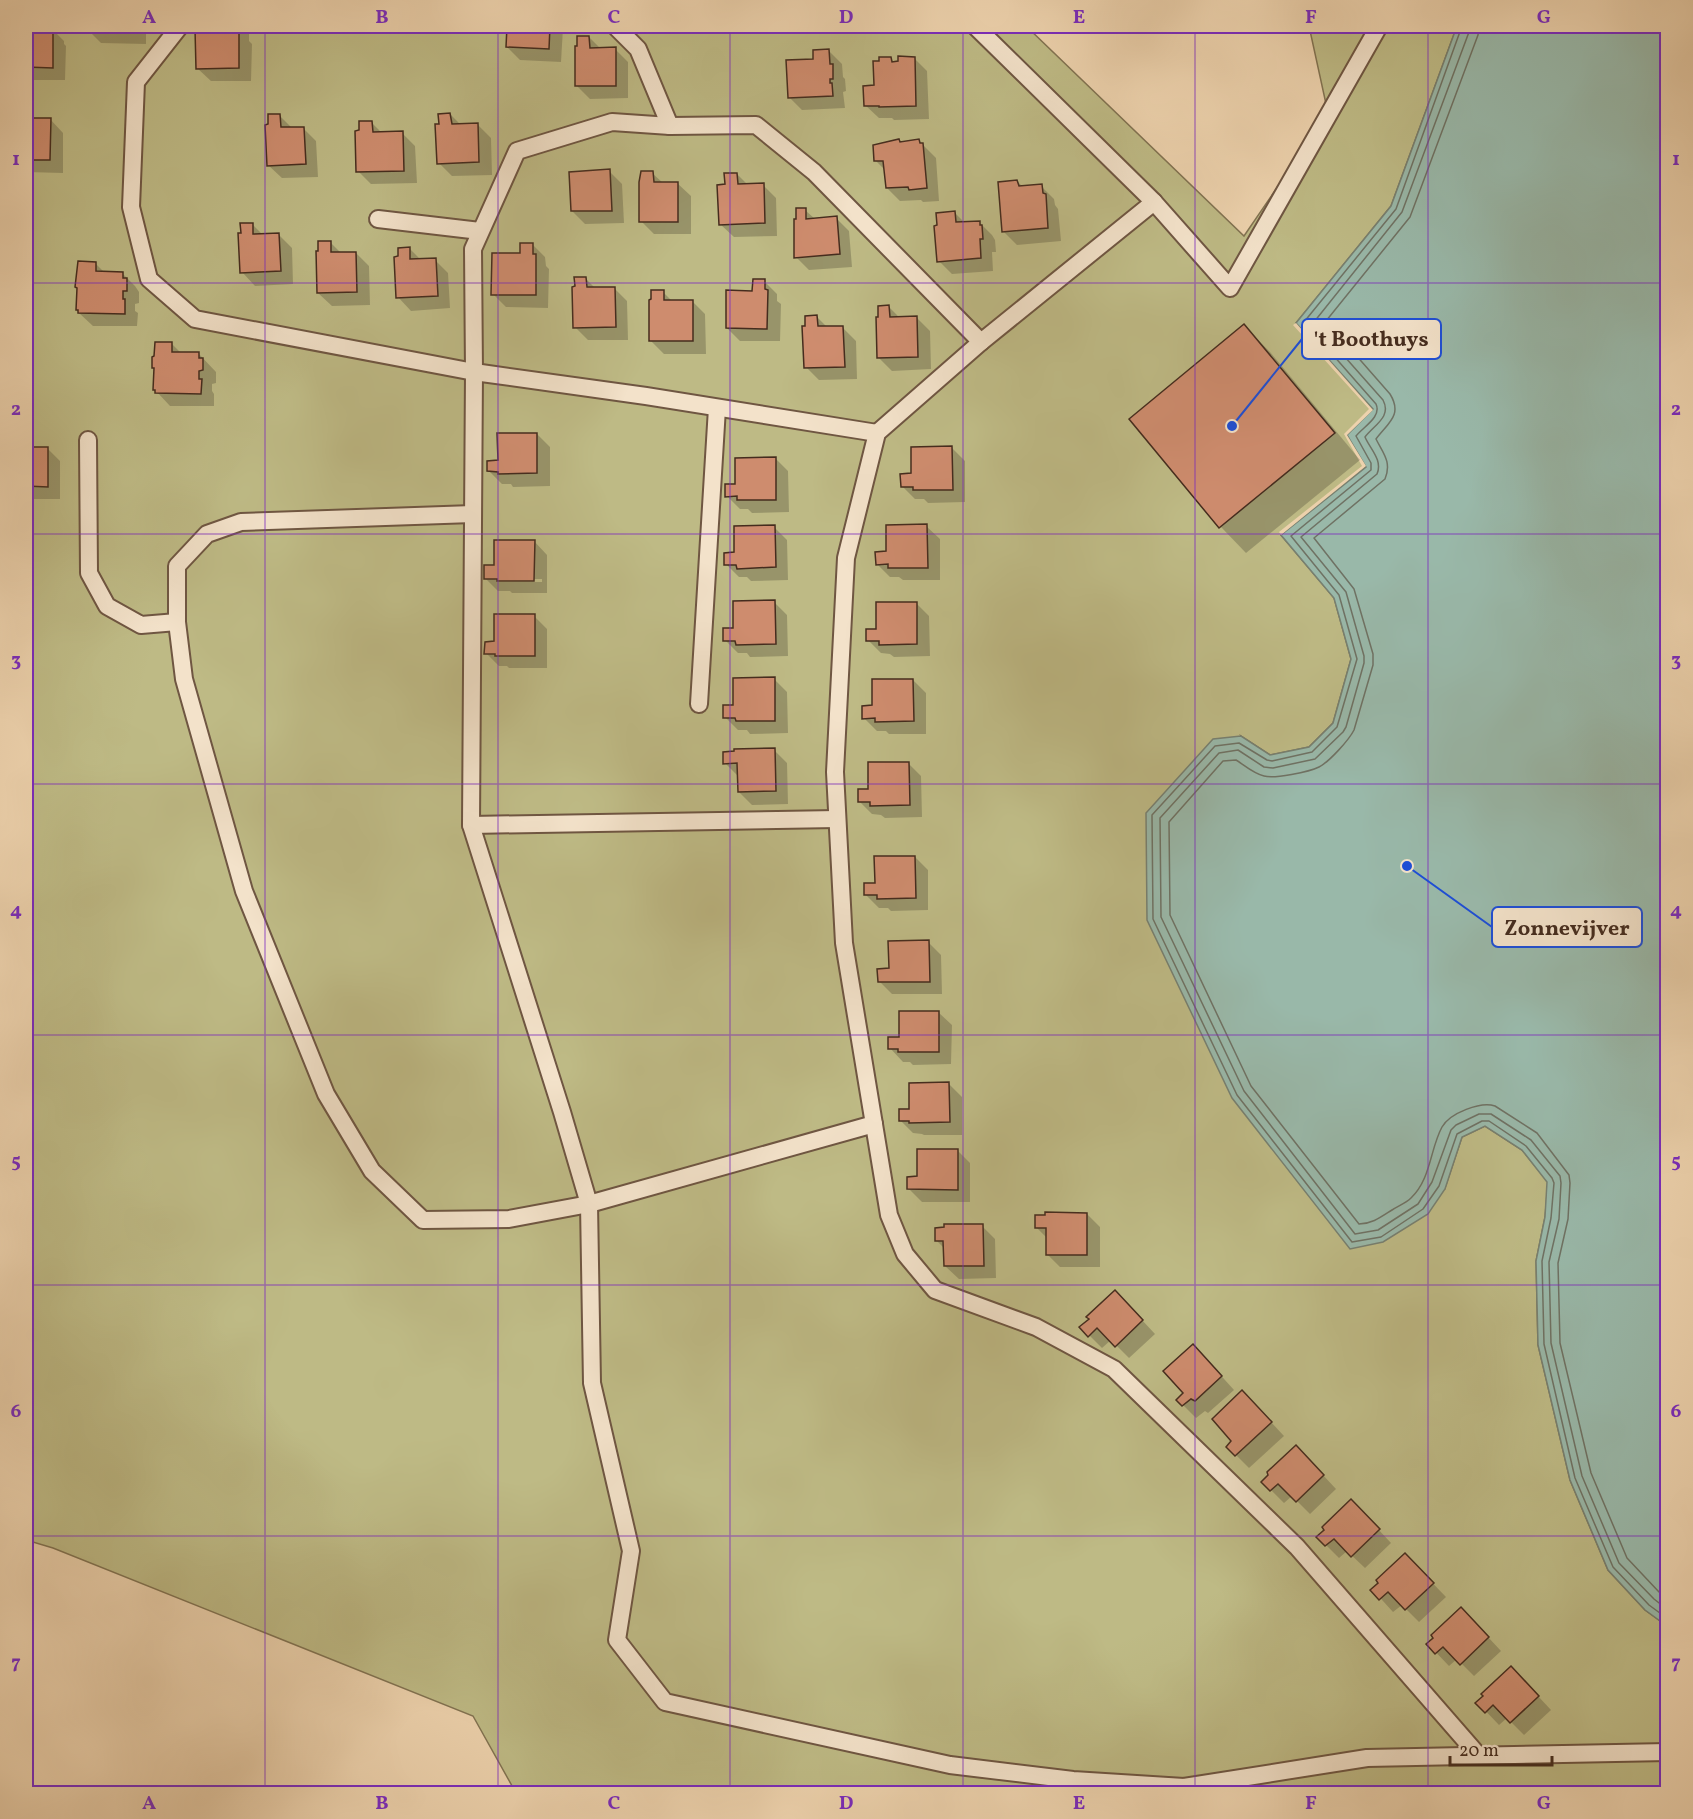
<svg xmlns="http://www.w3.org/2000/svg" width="1693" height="1819" font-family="Vollkorn,serif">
	<rect width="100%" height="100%" fill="#edd2ad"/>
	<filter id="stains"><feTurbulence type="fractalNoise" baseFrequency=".00333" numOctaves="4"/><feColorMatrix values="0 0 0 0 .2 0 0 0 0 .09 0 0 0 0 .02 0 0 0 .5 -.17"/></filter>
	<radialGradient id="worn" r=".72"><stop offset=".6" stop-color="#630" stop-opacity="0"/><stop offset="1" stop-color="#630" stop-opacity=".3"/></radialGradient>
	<polygon fill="#beba85" stroke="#827352" stroke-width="1.5" points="26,26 1026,26 1244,236 1328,113 1309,26 1457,26 1391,206 1296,323 1373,410 1366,466 1281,535 1334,598 1351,659 1333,723 1309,747 1270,755 1241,736 1445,1188 1462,1137 1485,1126 1522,1150 1548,1182 1545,1217 1536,1261 1538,1345 1570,1480 1608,1570 1645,1610 1667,1626 1667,1793 516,1793 473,1716 53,1548 26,1540"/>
	<polygon fill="#99b8a9" stroke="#778071" stroke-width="1.5" points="1457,26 1667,26 1667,1626 1645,1610 1608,1570 1570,1480 1538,1345 1536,1261 1545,1217 1547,1182 1522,1150 1485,1126 1462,1137 1445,1189 1428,1214 1383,1242 1350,1249 1232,1098 1147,920 1146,813 1213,739 1241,736 1270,755 1309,747 1333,723 1351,659 1334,598 1281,535 1366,467 1347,435 1373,409 1296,323 1391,206"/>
	<polygon fill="#edd2ad" points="1296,323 1373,410 1347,435 1366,466 1281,535 1279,532 1362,466 1344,434 1369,409 1293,325"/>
	<g fill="#0003" fill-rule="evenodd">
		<polygon points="26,26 31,27 51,28 64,41 64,44 66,46 65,80 26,80"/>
		<polygon points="86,26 144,26 146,31 146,44 101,43 88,30"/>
		<polygon points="226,26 242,26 249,32 249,41 252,44 251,81 211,81 197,68 226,30"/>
		<polygon points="508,26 561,26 563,28 561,62 520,60 507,47"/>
		<polygon points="589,37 601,49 615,49 628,62 628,98 590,99 577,86"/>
		<polygon points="829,51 842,64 843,77 845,79 846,91 843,92 845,108 802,110 789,97 814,60"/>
		<polygon points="890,58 895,63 914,58 927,71 929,119 894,120 892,118 879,118 865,105 875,87 880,62"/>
		<polygon points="26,114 31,119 50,119 63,133 63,173 26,172"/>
		<polygon points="450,114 461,125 478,125 491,138 492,175 452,176 439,163 440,125"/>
		<polygon points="279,115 292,128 303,128 316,141 318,177 282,178 268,165"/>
		<polygon points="371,122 382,133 402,133 415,146 417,183 371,184 358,171"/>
		<polygon points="919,141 936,158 939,201 923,202 921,200 900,201 887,188 885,170 875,160 901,143"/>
		<polygon points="609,171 622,184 624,223 585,224 572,211"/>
		<polygon points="652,173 663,183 677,183 691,196 691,234 654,234 641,221"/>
		<polygon points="737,174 748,185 763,185 776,198 777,236 734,237 720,224 727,185"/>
		<polygon points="1017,181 1023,187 1041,186 1054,199 1055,205 1058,209 1061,241 1017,245 1004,232"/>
		<polygon points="805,210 815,219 836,218 849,231 852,267 809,270 796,257"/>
		<polygon points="954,212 965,223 979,222 992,235 995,240 996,252 992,252 993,271 952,274 939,261"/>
		<polygon points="252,224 263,235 279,235 292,248 293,284 255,286 242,272"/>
		<polygon points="331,243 342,254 356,253 369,266 370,305 332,306 318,293"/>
		<polygon points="532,244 545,257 546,266 549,269 548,308 506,307 493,294 521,255"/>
		<polygon points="409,248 421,260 435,260 448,273 450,308 411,311 398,297 399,258"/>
		<polygon points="95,263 105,273 122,273 135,286 139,292 139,303 135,304 135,311 138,313 137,326 93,326 79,313"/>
		<polygon points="586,279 595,288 614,288 627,301 628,340 588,340 575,327"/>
		<polygon points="764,281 777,294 777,301 781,304 780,341 740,341 727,328 754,292"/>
		<polygon points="663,292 673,302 692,301 705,314 706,354 664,354 651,341"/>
		<polygon points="889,307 900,318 917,318 930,331 931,369 892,371 878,357 879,318"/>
		<polygon points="816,316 828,328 843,328 856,341 857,379 819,380 806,367"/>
		<polygon points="1244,326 1270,352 1360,460 1246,553 1221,527 1131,419"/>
		<polygon points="172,344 181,353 198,353 216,372 216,383 212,384 212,391 214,394 214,406 170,406 157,392"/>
		<polygon points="537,434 550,447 550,486 513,487 511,484 502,484 489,471"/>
		<polygon points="26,444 30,448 47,448 60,461 60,499 26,499"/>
		<polygon points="951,447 965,461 965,502 928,503 924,499 915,499 902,486 912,475"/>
		<polygon points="775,458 788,471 789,512 752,513 748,509 740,509 727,496 736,485"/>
		<polygon points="926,526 940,539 940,580 903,580 899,577 890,577 877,564 887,552"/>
		<polygon points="774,527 787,540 788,580 751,581 747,577 739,577 726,564 736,554"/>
		<path d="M534 541 547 555V593H512L510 591H498L485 578 496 566ZM495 579H542V582H498Z"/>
		<polygon points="774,602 787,615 788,656 750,657 747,653 738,653 725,640"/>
		<polygon points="916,603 929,616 930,656 894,657 890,654 881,653 868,640 878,630"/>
		<polygon points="534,616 547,629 547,668 509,668 507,666 499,666 486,653 496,643"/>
		<polygon points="774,679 787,692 788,733 750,734 747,730 738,730 725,717 735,706"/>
		<polygon points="913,680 926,693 926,734 889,734 886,731 877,731 864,718 874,707"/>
		<polygon points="774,750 787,763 788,804 752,805 739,792 738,776 725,763"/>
		<polygon points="908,763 921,776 922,817 885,818 881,815 872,814 859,801 869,790"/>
		<polygon points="915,857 928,870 928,910 891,911 888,908 879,908 866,895 876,884"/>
		<polygon points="928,942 941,955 942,994 892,994 879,981 891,969"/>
		<polygon points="938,1012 952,1025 951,1064 913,1065 910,1062 903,1062 890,1048 900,1038"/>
		<polygon points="949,1084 962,1097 962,1135 924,1135 922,1134 913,1133 900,1120 911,1110"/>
		<polygon points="957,1150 970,1163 970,1202 922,1202 908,1188 918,1178"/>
		<polygon points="1087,1214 1100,1227 1100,1267 1060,1267 1047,1254 1047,1238 1036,1227"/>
		<polygon points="982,1226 995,1239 996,1278 959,1279 945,1266 945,1249 936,1240"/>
		<polygon points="1128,1305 1155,1334 1129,1358 1111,1340 1102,1348 1081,1327"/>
		<polygon points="1206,1359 1234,1390 1208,1413 1205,1411 1196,1418 1178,1400 1185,1393"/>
		<polygon points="1255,1405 1284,1436 1249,1468 1228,1447"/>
		<polygon points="1309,1460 1336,1489 1310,1514 1292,1496 1284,1503 1263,1482"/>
		<polygon points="1364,1514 1391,1543 1365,1568 1347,1551 1339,1558 1318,1537"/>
		<polygon points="1418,1568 1446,1597 1419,1622 1402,1605 1393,1612 1373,1590"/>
		<polygon points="1474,1622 1501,1651 1474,1676 1457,1659 1449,1666 1428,1644"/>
		<polygon points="1524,1681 1551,1710 1524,1735 1507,1718 1499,1725 1478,1703"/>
	</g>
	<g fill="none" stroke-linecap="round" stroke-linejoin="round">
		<g stroke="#6f7264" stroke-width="1.5">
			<path d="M1462 26 1396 209 1304 322 1376 404C1382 417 1363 427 1356 436L1371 463V470L1291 536 1339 595 1357 659 1337 727 1312 752 1272 761 1267 760 1239 743 1215 746 1152 815 1153 919 1237 1095 1352 1242 1381 1237 1423 1209 1439 1186 1457 1134 1482 1121H1489L1526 1146 1552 1178 1554 1183 1551 1218 1542 1261 1544 1344 1575 1478 1613 1567 1649 1605 1668 1619"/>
			<path d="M1470 26 1469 32 1402 212 1314 322 1383 400C1392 417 1374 425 1365 437 1370 449 1383 460 1377 474L1301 537 1346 592 1364 656V663L1346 727 1343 732 1315 759 1273 768 1264 767 1238 750 1219 753 1160 818 1161 917 1244 1091 1355 1234 1378 1230 1418 1204 1432 1182 1451 1130 1456 1125 1479 1114H1491L1531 1140 1560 1176 1561 1183 1559 1219 1549 1262 1551 1343 1582 1476 1619 1563 1654 1599 1668 1610"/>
			<path d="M1479 26 1478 35 1410 217 1326 321 1390 394C1403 415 1388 423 1376 439 1383 453 1392 462 1385 479L1314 538 1354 589 1373 654V665L1354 730C1349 740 1329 762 1319 767 1309 772 1274 779 1264 776 1254 774 1244 765 1236 760L1223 761 1169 822 1170 915 1251 1086 1359 1224C1372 1224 1381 1217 1392 1210 1398 1206 1406 1203 1411 1198 1431 1179 1430 1149 1442 1127 1450 1113 1481 1101 1495 1106L1537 1133 1569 1175 1570 1183 1568 1219 1558 1263 1560 1343 1591 1473 1627 1558 1659 1592 1668 1598"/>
		</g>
	</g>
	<g fill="#ce8c6e" stroke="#452c1e" stroke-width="1.5">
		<polygon points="26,26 52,26 51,31 53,32 53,68 26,67"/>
		<polygon points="85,26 134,26 134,31 87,31"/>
		<polygon points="224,26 236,26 236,28 239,29 239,68 196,69 195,29 224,28"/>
		<polygon points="507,26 550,26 549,49 506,47"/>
		<polygon points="577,36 589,36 590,48 616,47 616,86 575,86 575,46 577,46"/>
		<polygon points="829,49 830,64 833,64 833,79 830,79 830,83 832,83 833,96 788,98 786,60 813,59 813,50"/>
		<polygon points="898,56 915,57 916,106 879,107 879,106 864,106 863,86 874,85 873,61 879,61 879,57 891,57 892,62 898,61"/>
		<polygon points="450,113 452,124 478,123 479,162 437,164 435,124 439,124 438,114"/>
		<polygon points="268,114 280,114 281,127 304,127 306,164 267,166 265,125 268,124"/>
		<polygon points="26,118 51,118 50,160 26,160"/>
		<polygon points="359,121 372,121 373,132 403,131 404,171 356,172 355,131 359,130"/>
		<polygon points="899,139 900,142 919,139 920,143 923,143 927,188 909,190 908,187 886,188 883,161 874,161 873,145"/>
		<polygon points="610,169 612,211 571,211 569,172"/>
		<polygon points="641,171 653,171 654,182 678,182 678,222 639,222 639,182"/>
		<polygon points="724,173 737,173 738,184 764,183 765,223 719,225 717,185 725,184"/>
		<polygon points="1017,180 1019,186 1042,184 1043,193 1046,194 1048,228 1002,232 998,182"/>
		<polygon points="796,208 806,208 806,219 837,216 840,254 794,258 794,219 796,219"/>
		<polygon points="955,211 956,222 980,221 980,225 982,225 983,239 980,239 981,258 937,262 934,226 937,225 936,213"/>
		<polygon points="240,223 253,223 253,234 279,233 281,271 240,273 238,233 241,233"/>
		<polygon points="318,241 331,241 331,252 356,252 357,292 317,293 316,251 318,251"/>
		<polygon points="520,243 533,243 533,254 536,254 536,295 491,295 492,253 520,253"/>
		<polygon points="410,247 410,259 436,258 438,296 396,298 394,257 398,256 398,248"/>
		<polygon points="78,261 96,262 96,271 123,272 123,278 127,278 127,291 123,291 123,299 125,299 125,314 78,313 78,310 76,310 77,288 75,287"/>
		<polygon points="574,277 586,277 587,287 615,287 616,327 573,328 572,287 575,286"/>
		<polygon points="753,279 765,279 765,289 768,290 767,329 726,328 726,290 752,291"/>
		<polygon points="651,290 664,290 664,300 693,300 693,341 649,341 649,300 651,299"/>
		<polygon points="889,305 890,317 917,316 918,357 877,358 876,317 878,317 878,306"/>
		<polygon points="817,315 818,326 843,326 845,367 804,368 802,326 805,326 805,316"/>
		<polygon points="1244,324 1335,433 1219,528 1129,419"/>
		<polygon points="155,342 172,342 172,352 199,352 199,358 203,358 203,370 199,371 199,379 202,379 201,394 155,393 155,390 153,390 154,368 152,368 152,357 154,356"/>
		<polygon points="497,433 537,433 537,473 498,474 498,472 487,471 487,461 498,460"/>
		<polygon points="952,446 953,490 913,490 913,487 901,487 900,474 911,473 911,447"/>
		<polygon points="26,447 48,447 48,487 26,486"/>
		<polygon points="776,457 776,500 737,500 737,496 725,497 725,484 735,484 735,458"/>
		<polygon points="927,524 928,568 888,568 888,564 876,565 875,552 886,551 886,525"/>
		<polygon points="775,525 776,567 737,569 736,565 724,565 724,553 734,552 734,526"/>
		<polygon points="494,540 535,540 534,581 497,581 497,579 484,579 484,565 494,565"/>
		<polygon points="775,600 776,644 736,645 735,641 723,641 723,628 733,628 733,601"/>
		<polygon points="876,602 917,602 917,644 879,645 879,641 866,641 866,629 876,629"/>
		<polygon points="494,614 535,614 535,656 495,656 495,654 484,654 485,642 494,641"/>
		<polygon points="775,677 775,721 736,721 735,718 723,718 723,705 733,705 733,678"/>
		<polygon points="872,679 913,679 914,721 875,722 875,718 862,719 862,706 872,705"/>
		<polygon points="775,748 776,791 738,792 737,763 723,764 723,752 734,751 734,749"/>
		<polygon points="868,762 909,762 910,805 870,806 870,802 858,802 858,789 868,789"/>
		<polygon points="874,856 915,856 916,898 877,899 877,895 864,895 864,883 875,883"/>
		<polygon points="929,940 930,982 878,982 877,969 889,968 888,941"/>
		<polygon points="899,1011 939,1011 939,1052 898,1052 898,1049 888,1049 888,1037 899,1037"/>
		<polygon points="949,1082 950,1122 909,1123 909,1121 899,1121 899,1109 909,1109 909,1083"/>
		<polygon points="917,1149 958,1149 958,1190 907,1189 907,1177 917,1176"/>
		<polygon points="1045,1212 1087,1213 1087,1255 1046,1255 1046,1228 1035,1228 1035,1215 1045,1215"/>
		<polygon points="944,1224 983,1224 984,1266 944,1266 943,1241 935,1241 935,1228 944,1227"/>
		<polygon points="1115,1290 1143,1320 1115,1347 1097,1328 1088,1337 1079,1327 1089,1319 1086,1317"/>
		<polygon points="1193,1344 1222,1376 1195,1401 1191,1399 1182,1406 1176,1400 1183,1393 1163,1371"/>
		<polygon points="1242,1390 1272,1422 1235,1456 1226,1447 1231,1441 1212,1419"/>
		<polygon points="1296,1445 1324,1475 1296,1502 1278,1484 1270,1491 1261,1482 1268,1475 1267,1472"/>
		<polygon points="1351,1499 1380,1529 1351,1557 1334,1539 1325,1546 1316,1537 1324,1530 1322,1527"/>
		<polygon points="1405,1553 1434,1583 1405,1610 1388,1592 1379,1600 1370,1590 1378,1583 1376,1580"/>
		<polygon points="1461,1607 1489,1637 1460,1665 1443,1647 1435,1654 1426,1644 1433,1638 1431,1635"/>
		<polygon points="1511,1666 1539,1696 1510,1723 1493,1705 1485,1713 1475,1703 1483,1696 1481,1694"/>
	</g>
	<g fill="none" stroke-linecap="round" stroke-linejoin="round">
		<defs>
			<g id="service">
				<polyline points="180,26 136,82 131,207 149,279 195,319 474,372 646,396 877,433"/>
				<polyline points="615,26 638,49 670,126 756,125 814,172 981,342"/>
				<polyline points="975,26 1154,202 1230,288 1379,26"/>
				<polyline points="670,126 612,122 517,151 473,249 474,372 471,825 837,819"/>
				<polyline points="1154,202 981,342 877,433 846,558 835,772 844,943 889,1215 905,1254 935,1290 1036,1327 1114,1369 1297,1547 1478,1755"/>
				<polyline points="378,219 480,231"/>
				<polyline points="88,440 89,573 107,606 141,625 177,622"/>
				<polyline points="473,514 241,522 207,534 177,566 177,622 184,679 244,891 326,1094 372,1171 423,1220 509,1219 589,1204 874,1124"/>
				<polyline points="699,704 717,408"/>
				<polyline points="471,825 562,1112 589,1204 592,1383 631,1551 617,1640 665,1702 950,1765 1073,1780 1184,1787 1367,1758 1668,1752"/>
			</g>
		</defs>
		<use href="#service" stroke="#6f5642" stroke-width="20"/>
		<use href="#service" stroke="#f3e2ca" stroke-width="16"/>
	</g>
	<path fill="none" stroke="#7b2cbf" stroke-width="1.5" stroke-opacity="0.55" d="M265 26V1794M498 26V1794M730 26V1794M963 26V1794M1195 26V1794M1428 26V1794M26 283H1668M26 534H1668M26 784H1668M26 1035H1668M26 1285H1668M26 1536H1668"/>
	<path fill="none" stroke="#1d4ed8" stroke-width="2" d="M1232 426L1302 339M1407 866L1492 927"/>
	<g fill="#1d4ed8" stroke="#f3e2ca" stroke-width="2">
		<circle cx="1232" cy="426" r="6"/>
		<circle cx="1407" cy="866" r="6"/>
	</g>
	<g fill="#f3e2ca" stroke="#1d4ed8" stroke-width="2">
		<rect x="1302" y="319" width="139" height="40" rx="6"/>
		<rect x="1492" y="907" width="150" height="40" rx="6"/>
	</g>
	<g font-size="22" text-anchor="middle" font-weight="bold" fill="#452c1e">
		<text x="1371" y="346">'t Boothuys</text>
		<text x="1567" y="935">Zonnevijver</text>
	</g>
	<rect width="1693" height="1819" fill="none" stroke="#edd2ad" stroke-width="66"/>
	<path d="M1450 1756v9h102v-9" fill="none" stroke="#452c1e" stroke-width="3"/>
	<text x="1459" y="1756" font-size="18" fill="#452c1e" stroke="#f3e2ca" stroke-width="4.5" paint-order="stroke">20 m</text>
	<rect x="33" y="33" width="1627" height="1753" fill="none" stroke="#7b2cbf" stroke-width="2"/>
	<g font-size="20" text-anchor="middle" font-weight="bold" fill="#7b2cbf">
		<text x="149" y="23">A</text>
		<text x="382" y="23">B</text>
		<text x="614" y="23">C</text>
		<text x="846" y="23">D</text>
		<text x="1079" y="23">E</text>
		<text x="1311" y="23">F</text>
		<text x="1544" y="23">G</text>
		<text x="16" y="165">1</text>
		<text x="1676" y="165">1</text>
		<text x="16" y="415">2</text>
		<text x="1676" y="415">2</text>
		<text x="16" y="666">3</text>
		<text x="1676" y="666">3</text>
		<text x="16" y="916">4</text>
		<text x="1676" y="916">4</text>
		<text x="16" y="1167">5</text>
		<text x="1676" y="1167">5</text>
		<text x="16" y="1417">6</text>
		<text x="1676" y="1417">6</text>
		<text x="16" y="1668">7</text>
		<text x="1676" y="1668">7</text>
		<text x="149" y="1809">A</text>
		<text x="382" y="1809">B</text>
		<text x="614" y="1809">C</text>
		<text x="846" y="1809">D</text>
		<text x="1079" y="1809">E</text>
		<text x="1311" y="1809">F</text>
		<text x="1544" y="1809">G</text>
	</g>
	<rect width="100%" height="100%" filter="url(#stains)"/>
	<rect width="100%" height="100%" fill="url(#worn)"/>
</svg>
